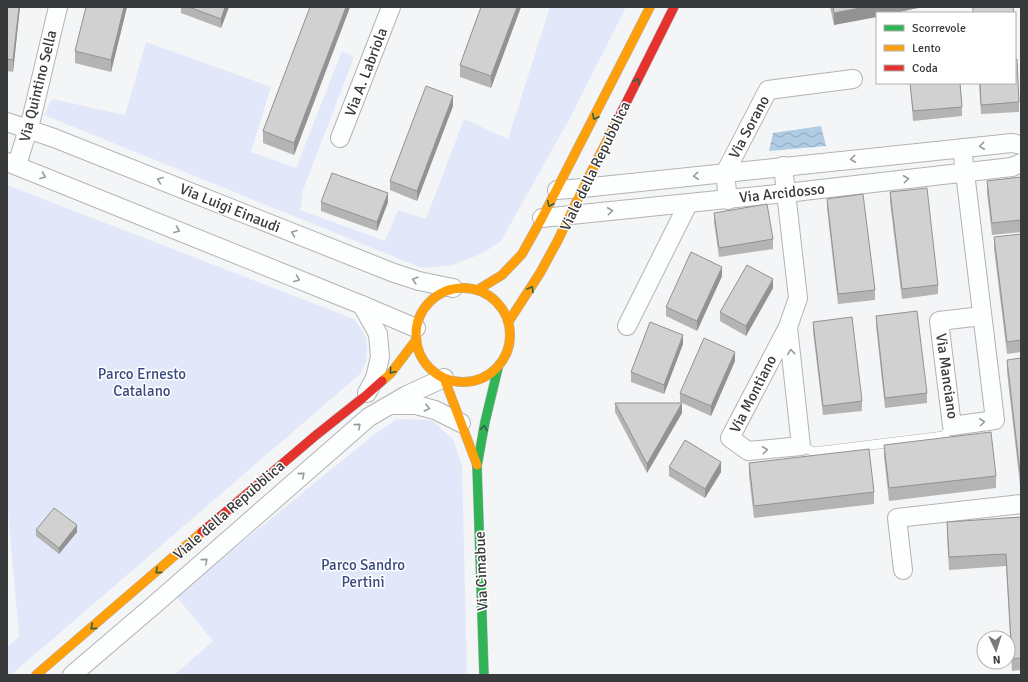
<svg xmlns="http://www.w3.org/2000/svg" width="1028" height="682" font-family="Signika,sans-serif">
	<defs>
		<pattern id="water-waves" width="16" height="10" patternUnits="userSpaceOnUse"><rect width="16" height="10" fill="#b0cce4"/><path d="M0 5q4-4 8 0t8 0" fill="none" stroke="#90a7ba"/></pattern>
	</defs>
	<rect width="100%" height="100%" fill="#f3f5f7"/>
	<g fill="#e2e8f9">
		<polygon points="550,7 626,7 571,116 501,241 483,253 453,265 422,268 44,115 52,99 125,115 146,42 271,87 251,152 296,168 342,51 354,57 303,190 300,210 385,241 398,210 426,219 464,119 508,139"/>
		<polygon points="7,185 354,319 363,332 366,338 367,350 366,362 360,374 11,675 7,675 7,647 19,636 7,501"/>
		<polygon points="397,419 431,420 453,439 462,465 467,675 174,675 213,641 176,596 376,433"/>
	</g>
	<polygon fill="url(#water-waves)" points="821,126 826,146 769,151 773,133"/>
	<g fill="none" stroke-linecap="round" stroke-linejoin="round">
		<defs>
			<polyline id="lane" points="801,446 814,452 944,436 952,426"/>
			<g id="street">
				<polyline points="7,122 54,138 394,273 419,281 453,288"/>
				<polyline points="340,138 391,7"/>
				<polyline points="962,148 995,420 952,426 939,321 982,316"/>
				<polyline points="7,162 362,305 416,328"/>
				<polyline points="17,165 32,116 58,7"/>
				<polyline points="783,166 798,298 788,327 730,438 748,451 801,446 788,327"/>
				<polyline points="557,190 583,188 1012,143 1021,145"/>
				<polyline points="728,200 725,173 768,90 853,79"/>
				<polyline points="542,218 786,193 1012,167 1021,163"/>
				<polyline points="362,305 378,334 380,357 375,378 367,393"/>
				<polyline points="627,326 688,204"/>
				<polyline points="391,405 416,405 435,410 461,423"/>
				<polyline points="903,570 897,518 1021,504"/>
				<polyline points="72,675 154,605 369,417 407,395 444,378"/>
			</g>
			<polyline id="fast" points="484,675 477,466 485,422 498,368"/>
			<g id="slow">
				<circle cx="463" cy="335" r="47"/>
				<polyline points="479,289 502,275 522,254 542,218 650,7"/>
				<polyline points="509,321 540,273 558,240 583,188 619,117"/>
				<polyline points="444,378 477,465"/>
				<polyline points="382,381 391,373 416,340"/>
				<polyline points="36,675 202,532"/>
			</g>
			<g id="jam">
				<polyline points="619,117 674,7"/>
				<polyline points="202,532 315,436 364,397 382,381"/>
			</g>
		</defs>
		<use href="#lane" stroke="#b2b3b4" stroke-width="10"/>
		<use href="#street" stroke="#b2b3b4" stroke-width="20"/>
		<use href="#fast" stroke="#b2b3b4" stroke-width="10"/>
		<use href="#slow" stroke="#b2b3b4" stroke-width="10"/>
		<use href="#jam" stroke="#b2b3b4" stroke-width="10"/>
		<use href="#lane" stroke="#fdfefe" stroke-width="9"/>
		<use href="#street" stroke="#fdfefe" stroke-width="18"/>
		<use href="#fast" stroke="#30b455" stroke-width="9"/>
		<use href="#slow" stroke="#ff9f0a" stroke-width="9"/>
		<use href="#jam" stroke="#e5322d" stroke-width="9"/>
	</g>
	<g fill="#b4b4b5">
		<polygon points="7,7 20,7 13,72 7,71"/>
		<polygon points="86,7 127,7 111,72 75,63 75,51"/>
		<polygon points="181,7 229,7 221,28 181,13"/>
		<polygon points="310,7 350,7 294,155 263,143 263,131"/>
		<polygon points="481,7 521,7 491,88 460,77 460,65"/>
		<polygon points="830,7 923,7 894,13 877,13 834,25"/>
		<polygon points="910,83 960,83 962,107 962,116 913,121"/>
		<polygon points="979,83 1015,83 1019,102 1019,112 981,114"/>
		<polygon points="453,106 417,201 390,190 390,181"/>
		<polygon points="1021,177 1021,232 992,235 987,193 987,181"/>
		<polygon points="890,192 938,285 938,294 902,299 890,202"/>
		<polygon points="827,199 875,290 875,300 838,304 827,208"/>
		<polygon points="321,202 388,202 377,231 321,211"/>
		<polygon points="714,213 773,239 773,249 719,257 714,222"/>
		<polygon points="1021,234 1021,352 1007,354 994,249 994,237"/>
		<polygon points="722,276 697,331 666,316 666,307"/>
		<polygon points="773,288 746,336 720,321 720,312"/>
		<polygon points="876,316 927,393 927,403 885,408 876,325"/>
		<polygon points="813,322 862,401 862,411 823,415 813,331"/>
		<polygon points="683,344 664,394 631,382 631,372"/>
		<polygon points="1021,358 1021,485 1020,485 1007,372 1007,360"/>
		<polygon points="735,361 711,416 680,402 680,393"/>
		<polygon points="615,403 682,413 647,473 615,412"/>
		<polygon points="884,445 996,476 996,488 889,501 884,457"/>
		<polygon points="749,463 874,492 874,504 754,518 749,476"/>
		<polygon points="669,467 721,472 705,498 669,476"/>
		<polygon points="1021,517 1021,670 1012,671 1006,566 949,570 947,535 947,522"/>
		<polygon points="36,530 77,532 59,554 36,536"/>
	</g>
	<g fill="#929293">
		<polygon points="19,7 20,7 13,72 13,60"/>
		<polygon points="124,7 127,7 111,72 111,60"/>
		<polygon points="225,7 229,7 221,28 221,19"/>
		<polygon points="346,7 350,7 294,155 294,143"/>
		<polygon points="517,7 521,7 491,88 491,76"/>
		<polygon points="865,7 923,7 894,13 877,13 877,17 834,25 834,13"/>
		<polygon points="453,96 453,106 417,201 417,191"/>
		<polygon points="388,193 388,202 377,231 377,222"/>
		<polygon points="722,267 722,276 697,331 697,321"/>
		<polygon points="773,279 773,288 746,336 746,326"/>
		<polygon points="683,335 683,344 664,394 664,385"/>
		<polygon points="735,352 735,361 711,416 711,406"/>
		<polygon points="682,403 682,413 647,473 647,464"/>
		<polygon points="721,462 721,472 705,498 705,489"/>
		<polygon points="77,525 77,532 59,554 59,548"/>
	</g>
	<g fill="#d1d1d2" stroke="#929293">
		<polygon points="7,7 19,7 13,60 7,59"/>
		<polygon points="86,7 124,7 111,60 75,51"/>
		<polygon points="189,7 225,7 221,19"/>
		<polygon points="310,7 346,7 294,143 263,131"/>
		<polygon points="481,7 517,7 491,76 460,65"/>
		<polygon points="833,7 865,7 834,13"/>
		<polygon points="973,7 1013,7 1014,13 973,13"/>
		<polygon points="1015,59 1017,59 1019,102 981,105 980,83 1015,83"/>
		<polygon points="910,83 960,83 962,107 913,111"/>
		<polygon points="426,86 453,96 417,191 390,181"/>
		<polygon points="332,173 388,193 377,222 321,202"/>
		<polygon points="1021,177 1021,220 992,223 987,181"/>
		<polygon points="927,188 938,285 902,289 890,192"/>
		<polygon points="863,194 875,290 838,294 827,199"/>
		<polygon points="767,204 773,239 719,248 714,213"/>
		<polygon points="1021,234 1021,340 1007,342 994,237"/>
		<polygon points="691,252 722,267 697,321 666,307"/>
		<polygon points="747,265 773,279 746,326 720,312"/>
		<polygon points="917,311 927,393 885,398 876,316"/>
		<polygon points="852,317 862,401 823,406 813,322"/>
		<polygon points="650,322 683,335 664,385 631,372"/>
		<polygon points="704,338 735,352 711,406 680,393"/>
		<polygon points="1021,358 1021,473 1020,473 1007,360"/>
		<polygon points="615,403 682,403 647,464"/>
		<polygon points="991,432 996,476 889,488 884,445"/>
		<polygon points="685,440 721,462 705,489 669,467"/>
		<polygon points="869,449 874,492 754,506 749,463"/>
		<polygon points="54,508 77,525 59,548 36,530"/>
		<polygon points="1021,517 1021,658 1012,659 1006,554 949,557 947,522"/>
	</g>
	<defs><path id="oneway-chevron" d="M-2-3.5L2.5 0L-2 3.5" fill="none" stroke-width="1.6" stroke-linecap="round" stroke-linejoin="round"/></defs>
	<g stroke="#365e42">
		<use href="#oneway-chevron" transform="translate(637 81) rotate(-63)"/>
		<use href="#oneway-chevron" transform="translate(595 117) rotate(117)"/>
		<use href="#oneway-chevron" transform="translate(550 204) rotate(117)"/>
		<use href="#oneway-chevron" transform="translate(531 289) rotate(-59)"/>
		<use href="#oneway-chevron" transform="translate(392 371) rotate(131)"/>
		<use href="#oneway-chevron" transform="translate(484 428) rotate(-80)"/>
		<use href="#oneway-chevron" transform="translate(158 571) rotate(139)"/>
		<use href="#oneway-chevron" transform="translate(93 627) rotate(140)"/>
	</g>
	<g stroke="#9a9c9c">
		<use href="#oneway-chevron" transform="translate(982 146) rotate(174)"/>
		<use href="#oneway-chevron" transform="translate(853 159) rotate(174)"/>
		<use href="#oneway-chevron" transform="translate(43 176) rotate(22)"/>
		<use href="#oneway-chevron" transform="translate(696 176) rotate(174)"/>
		<use href="#oneway-chevron" transform="translate(906 179) rotate(-7)"/>
		<use href="#oneway-chevron" transform="translate(160 180) rotate(-158)"/>
		<use href="#oneway-chevron" transform="translate(610 211) rotate(-7)"/>
		<use href="#oneway-chevron" transform="translate(177 230) rotate(22)"/>
		<use href="#oneway-chevron" transform="translate(294 233) rotate(-158)"/>
		<use href="#oneway-chevron" transform="translate(297 279) rotate(22)"/>
		<use href="#oneway-chevron" transform="translate(415 280) rotate(-163)"/>
		<use href="#oneway-chevron" transform="translate(791 352) rotate(-96)"/>
		<use href="#oneway-chevron" transform="translate(427 408) rotate(12)"/>
		<use href="#oneway-chevron" transform="translate(982 422) rotate(-7)"/>
		<use href="#oneway-chevron" transform="translate(358 426) rotate(-41)"/>
		<use href="#oneway-chevron" transform="translate(765 450) rotate(-6)"/>
		<use href="#oneway-chevron" transform="translate(302 475) rotate(-41)"/>
		<use href="#oneway-chevron" transform="translate(205 561) rotate(-41)"/>
	</g>
	<g text-anchor="middle" dominant-baseline="central" stroke-width="3" stroke-linejoin="round" paint-order="stroke">
		<g font-size="15" fill="#38393a" stroke="#fff">
			<text transform="translate(366 72) rotate(-69)">Via A. Labriola</text>
			<text transform="translate(38 86) rotate(-76)">Via Quintino Sella</text>
			<text transform="translate(749 127) rotate(-62)">Via Sorano</text>
			<text transform="translate(595 166) rotate(-64)">Viale della Repubblica</text>
			<text transform="translate(782 193) rotate(-6)">Via Arcidosso</text>
			<text transform="translate(230 208) rotate(22)">Via Luigi Einaudi</text>
			<text transform="translate(947 376) rotate(82)">Via Manciano</text>
			<text transform="translate(753 394) rotate(-63)">Via Montiano</text>
			<text transform="translate(229 510) rotate(-41)">Viale della Repubblica</text>
			<text transform="translate(481 571) rotate(-92)">Via Cimabue</text>
		</g>
		<g font-size="15" fill="#384980" stroke="#fff">
			<text x="142" y="374">Parco Ernesto<tspan x="142" dy="17">Catalano</tspan></text>
			<text x="363" y="565">Parco Sandro<tspan x="363" dy="17">Pertini</tspan></text>
		</g>
	</g>
	<rect width="1028" height="682" fill="none" stroke="#38393a" stroke-width="16"/>
	<rect x="876" y="12" width="140" height="72" fill="#ffffff" stroke="#afb0b0"/>
	<rect x="884" y="25" width="20" height="6" fill="#30b455" stroke="#afb0b0"/>
	<text x="912" y="32" font-size="12" fill="#38393a">Scorrevole</text>
	<rect x="884" y="45" width="20" height="6" fill="#ff9f0a" stroke="#afb0b0"/>
	<text x="912" y="52" font-size="12" fill="#38393a">Lento</text>
	<rect x="884" y="65" width="20" height="6" fill="#e5322d" stroke="#afb0b0"/>
	<text x="912" y="72" font-size="12" fill="#38393a">Coda</text>
	<g transform="translate(996 650) rotate(176)"><circle r="19" fill="#ffffff" stroke="#afb0b0"/>
	<path d="M0-3L7 15L0 10L-7 15Z" fill="#797b7c"/>
	<text y="-6" font-size="11" font-weight="bold" text-anchor="middle" fill="#38393a">N</text>
	</g>
</svg>
